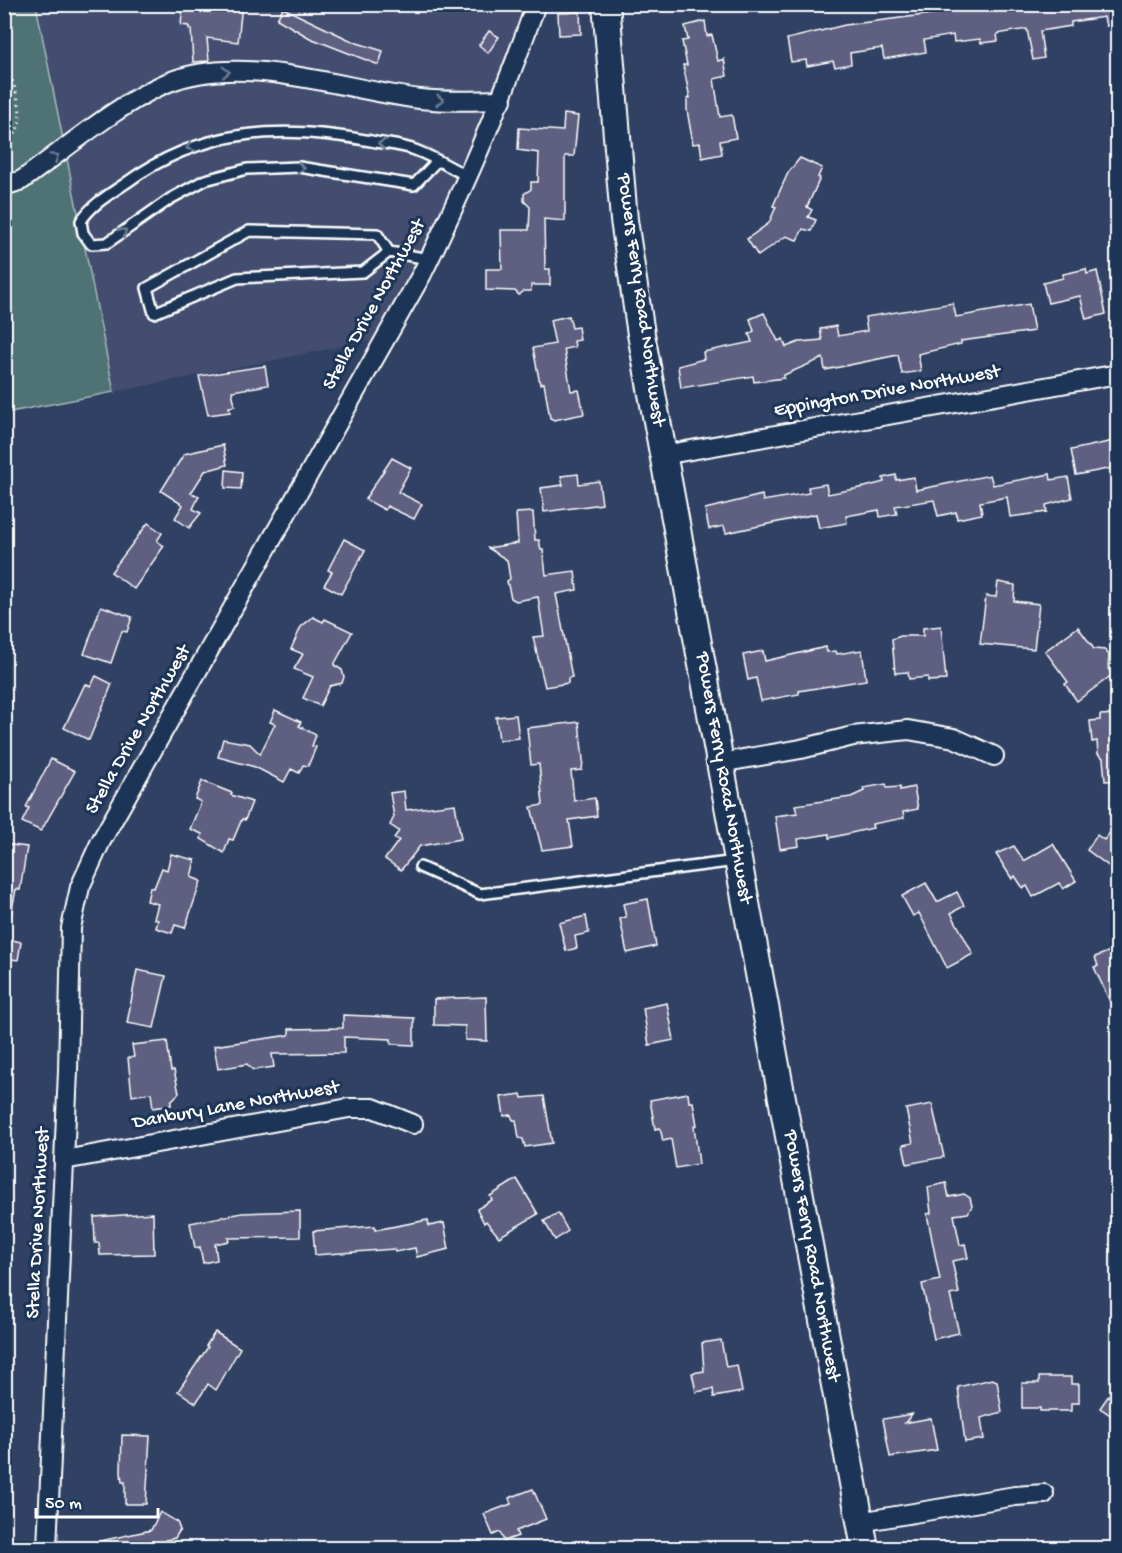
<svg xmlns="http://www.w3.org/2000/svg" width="1122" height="1553" font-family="'Gochi Hand',sans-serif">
	<rect width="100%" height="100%" fill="#304163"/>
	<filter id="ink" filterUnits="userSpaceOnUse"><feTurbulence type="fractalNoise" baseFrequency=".0167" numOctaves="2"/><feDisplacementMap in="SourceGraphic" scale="12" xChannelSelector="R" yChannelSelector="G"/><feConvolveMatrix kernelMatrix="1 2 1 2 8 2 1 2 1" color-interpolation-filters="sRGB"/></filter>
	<g filter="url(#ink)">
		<polygon fill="#424e6f" points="36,5 535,5 500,126 389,337 114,392"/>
		<polygon fill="#507374" stroke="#a8b9ba" stroke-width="1.5" points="5,5 36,5 114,392 5,413"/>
		<g fill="#5e5f81" stroke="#fff" stroke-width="1.5">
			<polygon points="183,4 242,4 238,42 207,38 209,61 193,62 191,29 189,29 189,26 181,25"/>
			<polygon points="971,4 993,4 993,9 1025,4 1118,4 1118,24 1106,26 1104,17 1071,22 1071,26 1040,31 1044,58 1033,60 1027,29 997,34 998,41 981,43 980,39 954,42 953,35 924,40 926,52 884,59 882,48 850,53 851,64 835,67 833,61 807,66 806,60 791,62 787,39 845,25 971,9"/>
			<polygon points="283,8 354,42 383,51 379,65 310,38 277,19"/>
			<polygon points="580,12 581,34 559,35 558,13"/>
			<polygon points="705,21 707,36 712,35 718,61 724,59 727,76 714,79 720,117 732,115 736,138 720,141 722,154 702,158 700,143 693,144 687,110 687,99 690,98 683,65 687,65 682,41 688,40 685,26"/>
			<polygon points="489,31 499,37 488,53 479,45"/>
			<polygon points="564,114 578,116 574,156 565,156 565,221 544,219 545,269 550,269 550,285 531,285 531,291 524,291 519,295 515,291 486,290 486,269 502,269 501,230 529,230 530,207 524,201 524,194 531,189 531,182 538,182 539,153 518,150 519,128 563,131"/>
			<polygon points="800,158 822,168 818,177 820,178 807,207 812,210 808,217 816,220 811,231 803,229 797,240 786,236 758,256 747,239 769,223 776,207 773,206 788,173"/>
			<polygon points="1086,269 1087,274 1097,271 1106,314 1086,319 1080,296 1048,303 1043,283 1063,278 1063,274"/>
			<polygon points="953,303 956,317 1029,304 1034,331 961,341 961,344 918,354 921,371 902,374 898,355 825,370 823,358 784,375 784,378 754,382 753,376 681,388 678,366 704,359 703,352 752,342 749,334 754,331 750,319 764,313 778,341 783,339 786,347 799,342 822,340 820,329 836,326 838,336 867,331 865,317"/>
			<polygon points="569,316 572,328 578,327 580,340 574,341 575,347 564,349 571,391 579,390 584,414 554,420 550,418 544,383 540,384 533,348 555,344 550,320"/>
			<polygon points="265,366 268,385 232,391 235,406 229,407 230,412 208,415 199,376"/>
			<polygon points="1118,440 1118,467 1076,475 1071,450"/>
			<polygon points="223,445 227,465 205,471 191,493 199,496 193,509 201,513 189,528 175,518 183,505 161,491 184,454"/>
			<polygon points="392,458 411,468 398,492 422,504 414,519 387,506 385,510 365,499"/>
			<polygon points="226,470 242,472 241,489 225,488"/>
			<polygon points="578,474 579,484 599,481 602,504 544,512 541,488 563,485 561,476"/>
			<polygon points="1050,474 1051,480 1068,477 1072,498 1046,505 1047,512 1010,517 1007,497 980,502 982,514 957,519 956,512 938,516 934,500 895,506 897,514 880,517 879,510 846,516 847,523 819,528 816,514 726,533 724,526 709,529 705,509 762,495 763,501 809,493 808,487 826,484 828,494 865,487 884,482 883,478 896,475 896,480 914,477 916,490 990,475 993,485"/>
			<polygon points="533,512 535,540 539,540 541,550 543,550 546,575 575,571 577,590 556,594 572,677 568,678 568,683 545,687 533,637 544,636 538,597 516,601 511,598 507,581 510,579 507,560 488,548 518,543 516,513"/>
			<polygon points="148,523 162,533 157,541 164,546 134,589 111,572"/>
			<polygon points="344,539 365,550 341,594 324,585 332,572 328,570"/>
			<polygon points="998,582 1015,585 1014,601 1039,604 1034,649 980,644 986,596 996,597"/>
			<polygon points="101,606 132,617 127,632 122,631 111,663 84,654"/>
			<polygon points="313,617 323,622 325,619 352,632 334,665 342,670 344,677 342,683 330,686 320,706 303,698 313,677 294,669 303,654 291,649 301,627"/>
			<polygon points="941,626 946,680 928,681 928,677 909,679 908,672 895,673 892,639 901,636 923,636 923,628"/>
			<polygon points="1078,627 1094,649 1105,650 1109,655 1108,668 1112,675 1077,701 1065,684 1068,682 1045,651"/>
			<polygon points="826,647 827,652 836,651 837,654 862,650 866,680 799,691 799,694 761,701 756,678 748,680 743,655 763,651 765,661"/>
			<polygon points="96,676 112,684 89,740 64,728 85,684 91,686"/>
			<polygon points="275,710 301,722 299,726 316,735 312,746 316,747 308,766 303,765 299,773 291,769 284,782 255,767 218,757 223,739 250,744 260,754 275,724 270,722"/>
			<polygon points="1118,714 1118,780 1105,781 1103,758 1098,754 1097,741 1092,742 1090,721 1100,720 1100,715"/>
			<polygon points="516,715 519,738 499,740 496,717"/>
			<polygon points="579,722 583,760 582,770 571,771 574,801 595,798 597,816 569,820 573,846 542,850 531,807 543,805 539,764 531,765 527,728"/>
			<polygon points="51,759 75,771 41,831 22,822 29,808 26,807"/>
			<polygon points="202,781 232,793 231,795 252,802 245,820 242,819 233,840 229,839 224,853 201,839 202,834 190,829 201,802 195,799"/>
			<polygon points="886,784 887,788 900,787 900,790 914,787 918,809 903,812 904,818 872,824 873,828 829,838 829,834 798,839 799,846 780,849 775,816 797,813 795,805 851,797 864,791 863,788"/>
			<polygon points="404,791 406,810 455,804 461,839 420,846 401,870 385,859 399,840 394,838 399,831 390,825 394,817 390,793"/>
			<polygon points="1118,822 1118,873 1087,850 1097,835 1104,840"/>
			<polygon points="4,844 27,847 20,890 16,889 11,915 4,915"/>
			<polygon points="1053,844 1076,881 1063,889 1059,883 1033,897 1027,886 1023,888 1015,876 1012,879 996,854 1014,846 1024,861"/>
			<polygon points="171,854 195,860 191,877 201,881 185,928 175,925 172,933 156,928 158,920 154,919 158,904 147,901 150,887 154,888 162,868 167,870"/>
			<polygon points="926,883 937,902 957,892 964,906 951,913 973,954 947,968 919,913 913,916 902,896"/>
			<polygon points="648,899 656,946 627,953 620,919 626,917 623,904"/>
			<polygon points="586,916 589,933 575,936 577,948 566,951 559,923"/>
			<polygon points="4,938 21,942 18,960 4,958"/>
			<polygon points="1118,948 1118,1017 1117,1017 1094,967 1098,966 1095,957"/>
			<polygon points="137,970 166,976 154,1028 127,1023"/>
			<polygon points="486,997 487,1041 465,1040 465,1026 434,1025 434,999"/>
			<polygon points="667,1003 674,1040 649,1045 643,1008"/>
			<polygon points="343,1015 414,1018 414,1045 391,1044 391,1039 344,1037 344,1053 272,1054 274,1067 253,1070 247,1064 218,1069 214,1046 289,1035 289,1029 343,1028"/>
			<polygon points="167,1041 171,1071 174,1070 179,1093 171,1101 171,1105 153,1108 151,1093 132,1096 128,1058 134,1057 132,1045"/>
			<polygon points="688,1093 689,1102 693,1102 697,1125 694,1126 699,1164 676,1168 671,1139 663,1141 660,1128 655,1129 650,1100"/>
			<polygon points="521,1094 522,1098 544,1096 552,1143 525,1147 523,1139 519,1138 516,1120 513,1120 511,1115 504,1116 501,1097"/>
			<polygon points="932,1104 944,1157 907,1164 903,1145 913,1143 906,1109"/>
			<polygon points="517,1179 538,1214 499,1237 486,1221 484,1223 477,1209 492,1200 490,1196"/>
			<polygon points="946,1183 949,1197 964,1194 970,1198 972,1206 968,1213 954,1215 960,1245 965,1244 968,1258 952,1261 959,1293 950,1295 959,1333 934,1339 922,1284 940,1280 927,1214 931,1213 928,1187"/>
			<polygon points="300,1211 300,1237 228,1238 229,1241 215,1244 217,1260 203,1263 200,1247 195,1248 190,1223 242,1213"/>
			<polygon points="153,1213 154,1254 100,1255 99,1243 95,1243 94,1217"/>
			<polygon points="558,1213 568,1231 555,1240 544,1221"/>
			<polygon points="428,1220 429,1226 444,1223 449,1249 417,1257 415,1248 395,1252 394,1249 315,1255 313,1231 375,1226 375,1230"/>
			<polygon points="215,1332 240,1348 216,1390 208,1384 196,1403 178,1391 208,1347 206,1346"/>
			<polygon points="721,1340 726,1367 737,1365 742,1392 714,1397 713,1389 696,1392 692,1373 704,1371 702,1343"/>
			<polygon points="1039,1377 1071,1377 1071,1384 1079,1384 1079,1403 1071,1403 1071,1411 1040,1411 1040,1408 1022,1408 1022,1383 1039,1383"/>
			<polygon points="992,1379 997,1381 1002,1412 981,1418 984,1439 965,1442 958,1387"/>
			<polygon points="1118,1382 1118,1420 1100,1408"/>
			<polygon points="912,1414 905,1423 931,1418 937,1450 890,1457 883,1419"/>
			<polygon points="122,1435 150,1436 146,1504 125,1504 125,1482 122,1482 121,1472"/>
			<polygon points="533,1489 546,1519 516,1531 518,1536 504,1541 500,1532 493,1535 484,1514 511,1504 509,1498"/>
			<polygon points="160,1512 177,1522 180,1530 175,1538 165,1540 167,1548 91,1548 91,1543 151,1530"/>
		</g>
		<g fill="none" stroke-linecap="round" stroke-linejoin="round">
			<defs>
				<g id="lane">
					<path d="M437 161 414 185 299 167 247 169 205 180 170 199 107 243 91 244 83 233 81 221C92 204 110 194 126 183 201 128 282 124 371 141 385 144 402 145 415 150 434 157 451 168 469 177"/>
					<polyline points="389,252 377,234 249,231 147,288 154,313 237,278 363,272 389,252 429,259"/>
					<polyline points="420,867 480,894 736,861"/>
				</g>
				<g id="street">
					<path d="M4 186 22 180C65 149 122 101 169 82 243 52 344 90 420 99 447 102 474 101 502 100"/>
					<polyline points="663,455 1118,374"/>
					<polyline points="720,763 801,749 853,736 908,730 954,738 994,756"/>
					<polyline points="64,1160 349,1108 373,1108 413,1124"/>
					<polyline points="860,1522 1015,1496 1044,1494"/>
					<path d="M47 1548 68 1071 71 928 80 887 101 841 422 274C465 186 504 97 536 4"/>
				</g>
				<polyline id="secondary" points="606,4 624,220 641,334 865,1548"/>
			</defs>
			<use href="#lane" stroke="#fff" stroke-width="14"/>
			<use href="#street" stroke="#fff" stroke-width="22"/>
			<use href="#secondary" stroke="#fff" stroke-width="30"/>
			<g stroke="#fff" stroke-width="3" stroke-dasharray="1.5 4.5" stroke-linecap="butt">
				<polyline points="4,6 5,4"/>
				<path d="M4 58C14 88 34 123 4 146"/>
			</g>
			<use href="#lane" stroke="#1d3557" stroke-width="9"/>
			<use href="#street" stroke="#1d3557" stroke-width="18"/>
			<use href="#secondary" stroke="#1d3557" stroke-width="26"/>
		</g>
		<defs><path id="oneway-chevron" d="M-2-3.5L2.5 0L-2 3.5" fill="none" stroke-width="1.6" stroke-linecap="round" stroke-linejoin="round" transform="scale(1.5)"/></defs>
		<g stroke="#6c7c92">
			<use href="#oneway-chevron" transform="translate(226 72) rotate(-2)"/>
			<use href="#oneway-chevron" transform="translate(440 100) rotate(4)"/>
			<use href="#oneway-chevron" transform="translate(382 144) rotate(-169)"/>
			<use href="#oneway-chevron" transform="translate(190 147) rotate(157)"/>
			<use href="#oneway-chevron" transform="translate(55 157) rotate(-35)"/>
			<use href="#oneway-chevron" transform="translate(301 168) rotate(3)"/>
			<use href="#oneway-chevron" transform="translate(123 232) rotate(-36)"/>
		</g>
	</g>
	<g text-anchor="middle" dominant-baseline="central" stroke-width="6" stroke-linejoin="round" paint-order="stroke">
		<g font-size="20" fill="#fff" stroke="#1d3557">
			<text transform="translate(640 300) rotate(82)">Powers Ferry Road Northwest</text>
			<text transform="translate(375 305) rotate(-61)">Stella Drive Northwest</text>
			<text transform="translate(887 392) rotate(-10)">Eppington Drive Northwest</text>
			<text transform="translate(139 730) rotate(-60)">Stella Drive Northwest</text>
			<text transform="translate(723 778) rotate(80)">Powers Ferry Road Northwest</text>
			<text transform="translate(236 1106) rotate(-10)">Danbury Lane Northwest</text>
			<text transform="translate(39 1223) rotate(-87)">Stella Drive Northwest</text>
			<text transform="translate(811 1256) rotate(80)">Powers Ferry Road Northwest</text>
		</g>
	</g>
	<rect width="1122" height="1553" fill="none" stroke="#1d3557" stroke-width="24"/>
	<rect x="12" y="12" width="1098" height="1529" fill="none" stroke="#fff" stroke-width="2" filter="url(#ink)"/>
	<path d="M36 1508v9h122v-9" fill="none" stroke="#ffffff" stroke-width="3"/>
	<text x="45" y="1508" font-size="18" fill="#ffffff" stroke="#1d3557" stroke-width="4.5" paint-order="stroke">50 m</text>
</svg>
